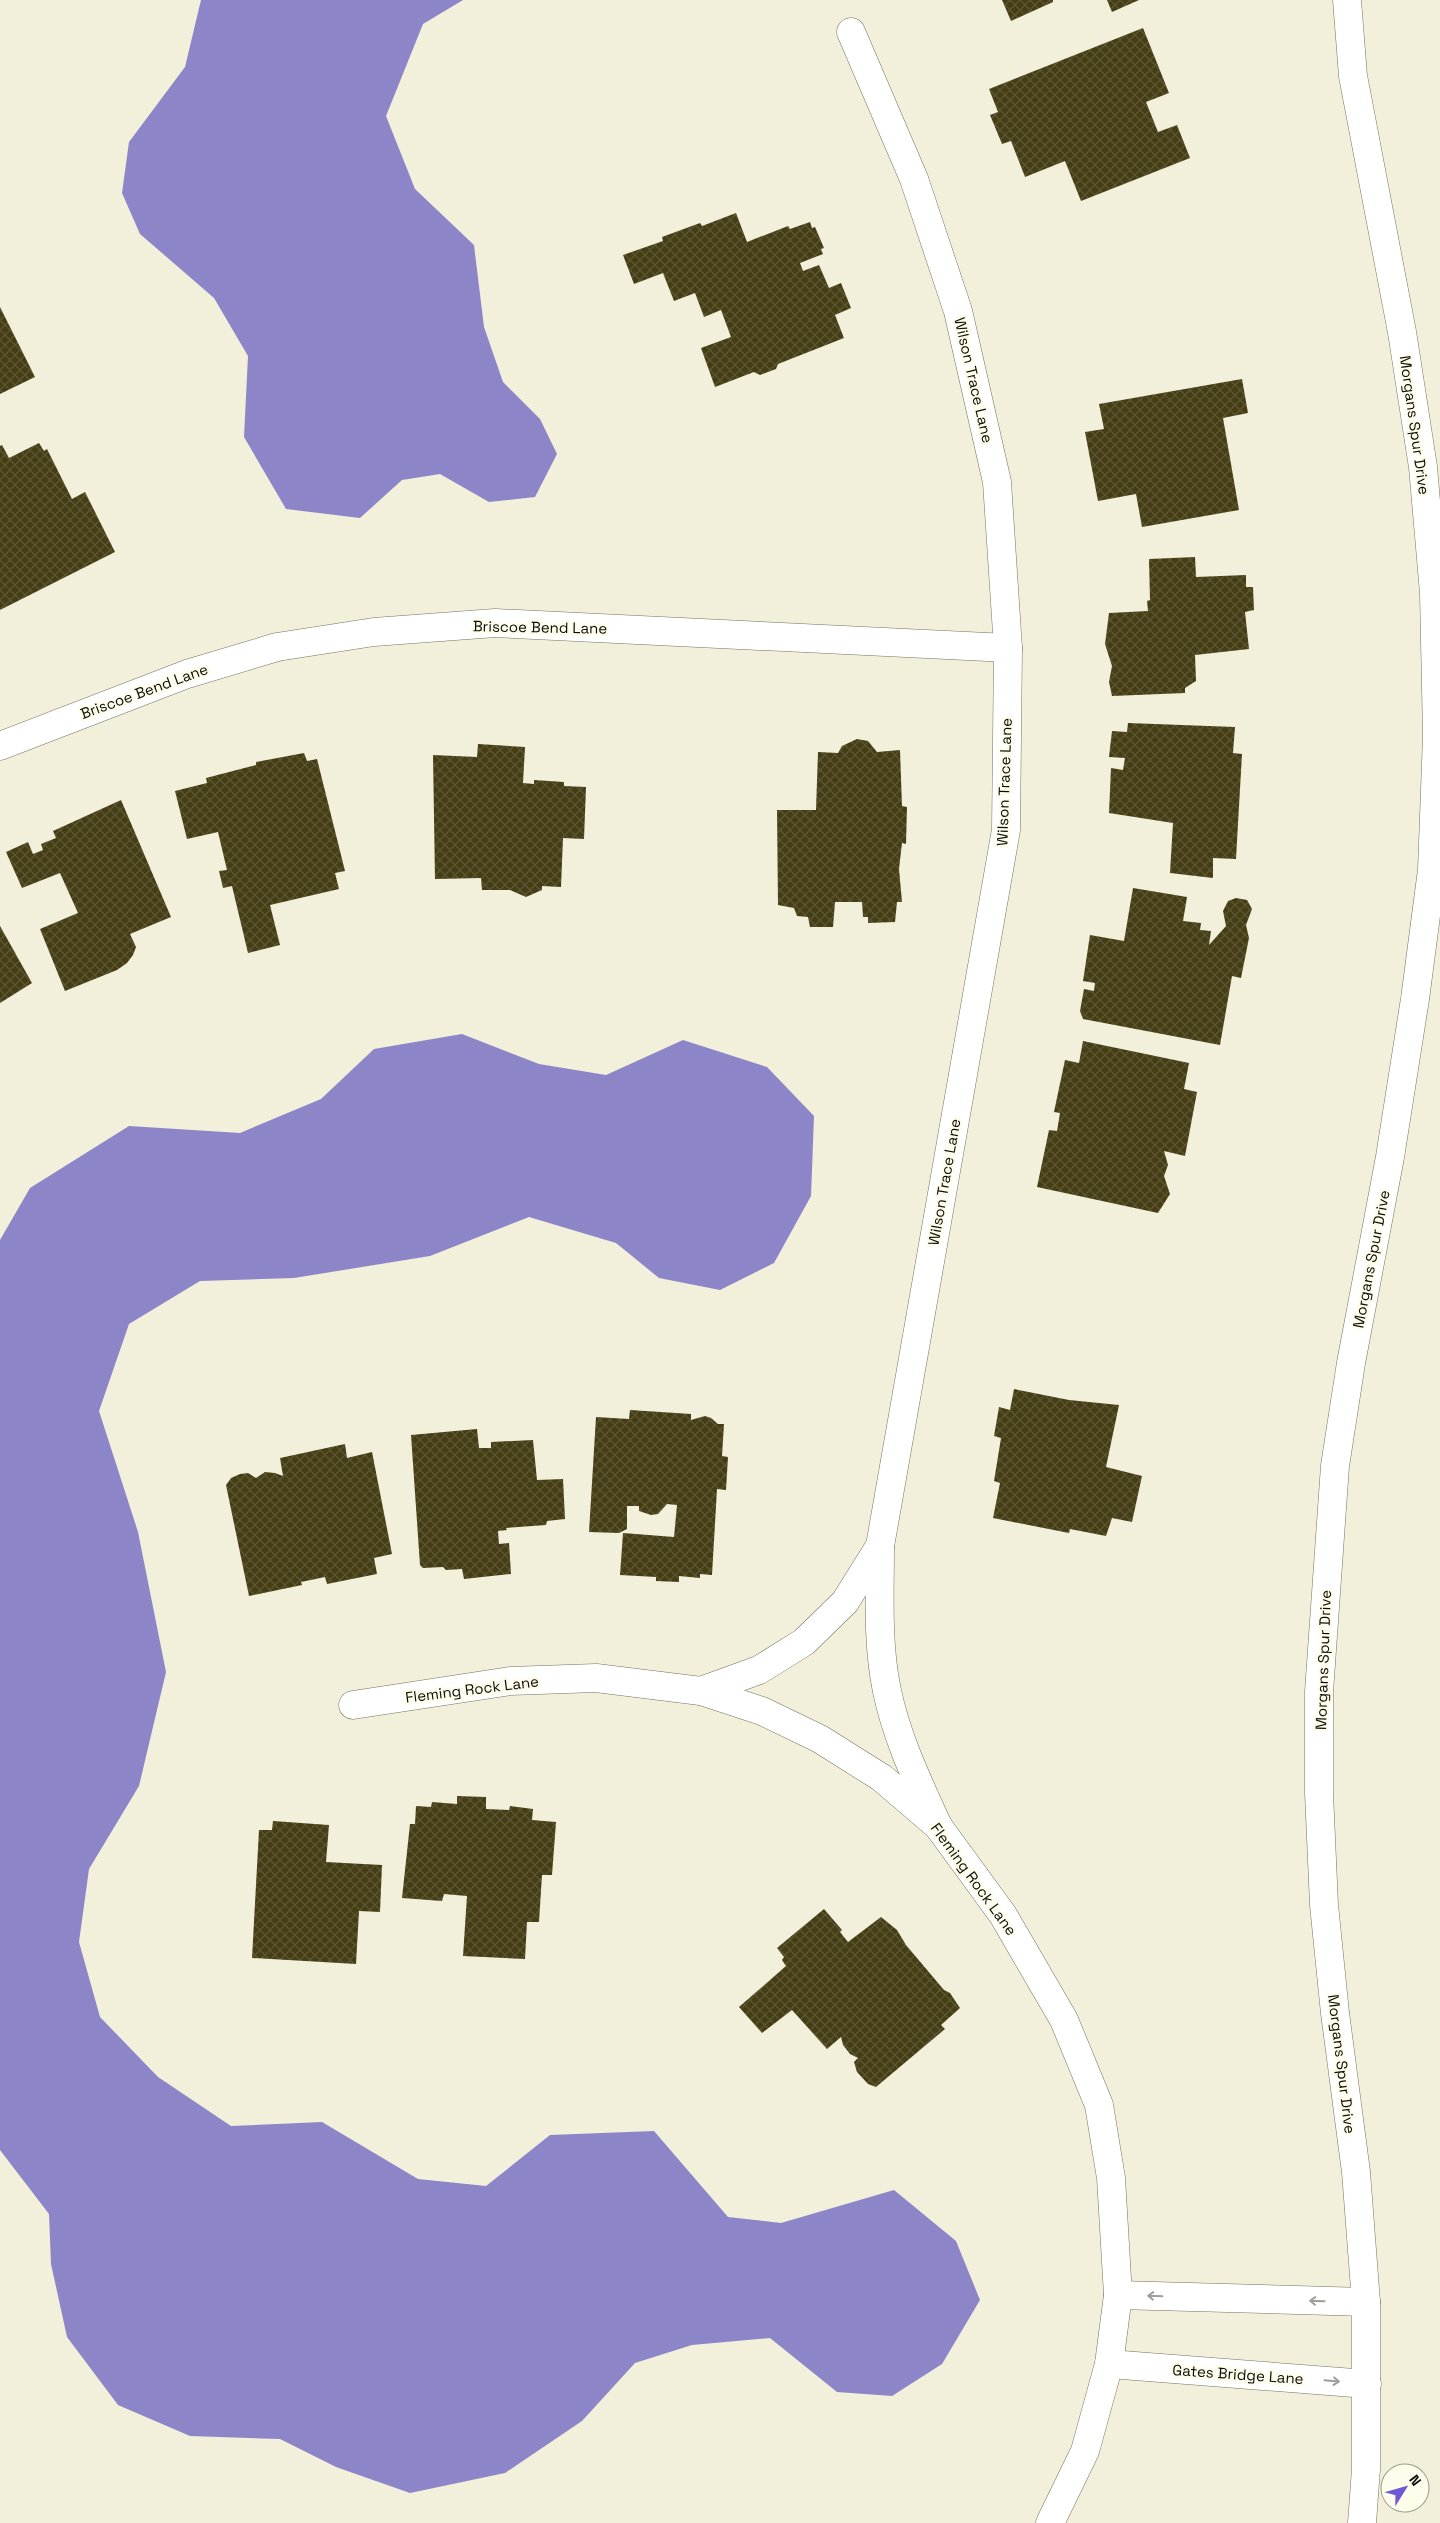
<svg xmlns="http://www.w3.org/2000/svg" width="1440" height="2523" font-family="'Space Grotesk',sans-serif">
	<defs>
		<pattern id="building-cross-hatch" width="8" height="8" patternUnits="userSpaceOnUse" patternTransform="scale(1.25)"><rect width="8" height="8" fill="#453e15"/><path d="M0 0l8 8M0 8l8-8" fill="none" stroke="#5c5635"/></pattern>
	</defs>
	<rect width="100%" height="100%" fill="#f2efda"/>
	<g fill="#8c86c9">
		<polygon points="201,0 463,0 423,24 386,116 415,189 474,245 484,327 503,382 540,419 557,454 535,497 489,502 440,474 402,480 360,518 286,509 244,437 248,356 214,298 140,234 122,193 129,142 185,67"/>
		<polygon points="462,1034 539,1064 606,1075 683,1040 767,1067 814,1116 811,1196 774,1263 720,1290 659,1278 616,1243 529,1217 430,1256 294,1278 200,1281 129,1324 99,1411 138,1532 166,1672 139,1786 89,1869 79,1942 100,2017 158,2077 231,2126 322,2122 418,2179 486,2186 550,2135 654,2131 728,2217 781,2223 894,2190 956,2241 980,2300 942,2364 892,2396 837,2392 770,2338 692,2345 635,2363 582,2421 505,2473 410,2493 336,2467 280,2439 190,2436 118,2405 67,2337 51,2264 49,2214 0,2150 0,1240 30,1188 129,1126 240,1133 321,1099 374,1049"/>
	</g>
	<g fill="url(#building-cross-hatch)">
		<polygon points="1002,0 1053,0 1053,2 1011,21"/>
		<polygon points="1107,0 1139,0 1112,12"/>
		<polygon points="1143,28 1169,93 1146,102 1158,132 1177,125 1190,158 1081,201 1065,161 1025,177 1011,141 1002,144 990,115 998,112 989,89"/>
		<polygon points="736,213 747,242 788,226 790,229 810,222 812,228 815,227 824,248 821,249 823,254 800,263 803,271 819,265 829,288 841,283 851,308 835,315 844,338 778,364 776,369 760,375 754,372 715,387 701,348 731,337 721,310 704,317 695,293 674,301 663,273 634,284 623,255 663,241 662,237 700,223 702,226"/>
		<polygon points="0,307 35,377 0,394"/>
		<polygon points="1242,379 1248,413 1223,418 1239,510 1142,527 1136,494 1098,501 1085,432 1104,429 1099,404"/>
		<polygon points="39,443 44,451 47,449 72,499 85,492 115,552 0,610 0,446 2,445 9,458"/>
		<polygon points="1195,557 1196,577 1246,575 1246,587 1253,587 1254,610 1245,612 1249,649 1195,655 1196,681 1185,688 1185,693 1112,696 1109,682 1112,666 1105,644 1109,613 1148,611 1147,601 1150,600 1149,559"/>
		<polygon points="1128,723 1235,727 1233,753 1242,754 1236,859 1213,858 1213,878 1170,873 1173,823 1109,813 1111,768 1123,770 1125,758 1109,757 1112,731 1127,732"/>
		<polygon points="857,739 868,741 877,752 900,750 902,806 907,807 906,844 902,843 899,869 902,902 897,902 895,922 868,923 868,917 863,917 862,902 835,902 833,927 810,927 808,917 797,916 794,908 778,905 777,810 816,810 818,752 838,753 842,746"/>
		<polygon points="478,744 525,747 523,783 534,784 534,780 564,782 564,786 586,787 584,839 563,838 561,887 542,886 542,890 526,897 510,890 482,890 481,878 435,879 433,755 477,757"/>
		<polygon points="304,753 307,761 317,759 345,871 335,873 339,889 270,905 280,945 248,953 232,886 223,888 219,871 227,870 218,832 187,839 175,791 207,783 206,778 256,765 256,762"/>
		<polygon points="121,800 171,917 130,934 136,947 133,955 127,963 117,970 65,991 40,929 78,913 60,873 22,888 6,852 28,842 33,854 43,850 41,844 56,838 53,831"/>
		<polygon points="1133,888 1187,897 1183,921 1201,923 1200,930 1211,931 1209,945 1226,926 1223,911 1228,901 1236,898 1247,900 1252,909 1246,925 1249,938 1241,978 1232,976 1220,1045 1083,1019 1080,1011 1084,989 1094,991 1095,983 1083,981 1090,935 1124,941"/>
		<polygon points="0,926 32,983 0,1003"/>
		<polygon points="1083,1041 1189,1063 1184,1089 1197,1092 1185,1156 1164,1151 1168,1165 1164,1176 1170,1194 1158,1213 1037,1187 1049,1130 1057,1131 1060,1113 1054,1112 1065,1060 1079,1063"/>
		<polygon points="1014,1389 1069,1400 1119,1405 1106,1467 1142,1476 1132,1522 1112,1518 1106,1536 1070,1529 1069,1533 993,1518 1000,1483 994,1481 1001,1438 994,1436 999,1407 1010,1410"/>
		<polygon points="630,1410 691,1414 691,1420 705,1416 711,1418 718,1424 724,1424 722,1456 728,1457 726,1490 717,1489 712,1575 700,1574 700,1578 679,1576 679,1582 656,1581 656,1577 620,1575 623,1533 674,1537 677,1505 667,1504 658,1514 651,1515 639,1511 639,1506 627,1506 627,1529 619,1533 589,1532 596,1417 629,1419"/>
		<polygon points="477,1429 479,1448 491,1448 491,1442 533,1440 537,1480 563,1479 565,1519 547,1521 546,1525 506,1528 507,1530 498,1531 499,1544 509,1543 511,1574 464,1579 462,1569 446,1570 443,1567 423,1568 420,1565 411,1435"/>
		<polygon points="345,1444 347,1458 372,1452 392,1554 374,1558 377,1574 327,1584 325,1577 301,1582 302,1585 249,1596 226,1485 231,1478 240,1474 248,1473 256,1478 265,1472 275,1473 283,1476 280,1458"/>
		<polygon points="457,1796 486,1797 486,1809 509,1810 510,1806 533,1809 532,1820 556,1822 552,1875 542,1875 539,1922 527,1922 525,1959 463,1956 467,1896 444,1894 442,1901 402,1898 410,1824 415,1824 416,1806 431,1807 432,1802 457,1804"/>
		<polygon points="273,1821 329,1825 326,1862 382,1865 380,1912 359,1911 356,1964 252,1958 259,1830 272,1830"/>
		<polygon points="824,1909 842,1930 840,1932 848,1942 881,1917 897,1930 906,1945 944,1990 950,1993 960,2008 941,2025 945,2029 876,2087 868,2084 857,2072 854,2062 858,2058 850,2054 843,2045 841,2037 827,2049 792,2010 762,2033 739,2007 786,1966 782,1960 784,1957 777,1948"/>
	</g>
	<g fill="none" stroke-linecap="round" stroke-linejoin="round">
		<defs>
			<g id="minor">
				<polyline points="1347,0 1353,76 1402,332 1423,467 1434,593 1437,736 1432,870 1415,999 1390,1157 1351,1363 1335,1466 1319,1692 1319,1793 1324,1905 1335,2013 1356,2172 1366,2302 1366,2469 1362,2523"/>
				<path d="M851 32 914 179 958 311 997 482 1008 648 1006 830 880 1546C880 1594 877 1644 887 1691 897 1739 918 1782 938 1826"/>
				<polyline points="0,746 187,674 277,647 374,632 495,623 1008,648"/>
				<polyline points="701,1691 759,1670 804,1642 845,1602 880,1546"/>
				<polyline points="353,1705 510,1681 596,1678 701,1691 762,1711 820,1739 882,1778 938,1826 1003,1915 1064,2020 1099,2105 1111,2178 1118,2295 1109,2364 1085,2451 1050,2523"/>
				<polyline points="1118,2295 1366,2302"/>
				<polyline points="1109,2364 1367,2384"/>
			</g>
		</defs>
		<use href="#minor" stroke="#757361" stroke-width="29"/>
		<use href="#minor" stroke="#fff" stroke-width="28"/>
	</g>
	<defs><path id="oneway-shaft" d="M-6 0H5M1.5-3L5.5 0L1.5 3" fill="none" stroke-width="1.6" stroke-linecap="round" stroke-linejoin="round" transform="scale(1.25)"/></defs>
	<g stroke="#9e9e9b">
		<use href="#oneway-shaft" transform="translate(1155 2296) rotate(-178)"/>
		<use href="#oneway-shaft" transform="translate(1317 2301) rotate(-178)"/>
		<use href="#oneway-shaft" transform="translate(1332 2381) rotate(5)"/>
	</g>
	<g text-anchor="middle" dominant-baseline="central" stroke-width="5" stroke-linejoin="round" paint-order="stroke">
		<g font-size="15" fill="#0d0c06" stroke="#fefceb">
			<text transform="translate(974 380) rotate(77)">Wilson Trace Lane</text>
			<text transform="translate(1415 425) rotate(82)">Morgans Spur Drive</text>
			<text transform="translate(540 627) rotate(1)">Briscoe Bend Lane</text>
			<text transform="translate(144 691) rotate(-20)">Briscoe Bend Lane</text>
			<text transform="translate(1004 782) rotate(-88)">Wilson Trace Lane</text>
			<text transform="translate(944 1182) rotate(-80)">Wilson Trace Lane</text>
			<text transform="translate(1371 1259) rotate(-79)">Morgans Spur Drive</text>
			<text transform="translate(1323 1660) rotate(-88)">Morgans Spur Drive</text>
			<text transform="translate(472 1689) rotate(-7)">Fleming Rock Lane</text>
			<text transform="translate(974 1879) rotate(54)">Fleming Rock Lane</text>
			<text transform="translate(1342 2064) rotate(83)">Morgans Spur Drive</text>
			<text transform="translate(1238 2374) rotate(4)">Gates Bridge Lane</text>
		</g>
	</g>
	<g transform="translate(1405 2488) rotate(53)"><circle r="24" fill="#fefceb" stroke="#9e9c8f"/>
	<path d="M0-4L9 19L0 12L-9 19Z" fill="#6f59d3"/>
	<text y="-8" font-size="14" font-weight="bold" text-anchor="middle" fill="#0d0c06">N</text>
	</g>
</svg>
